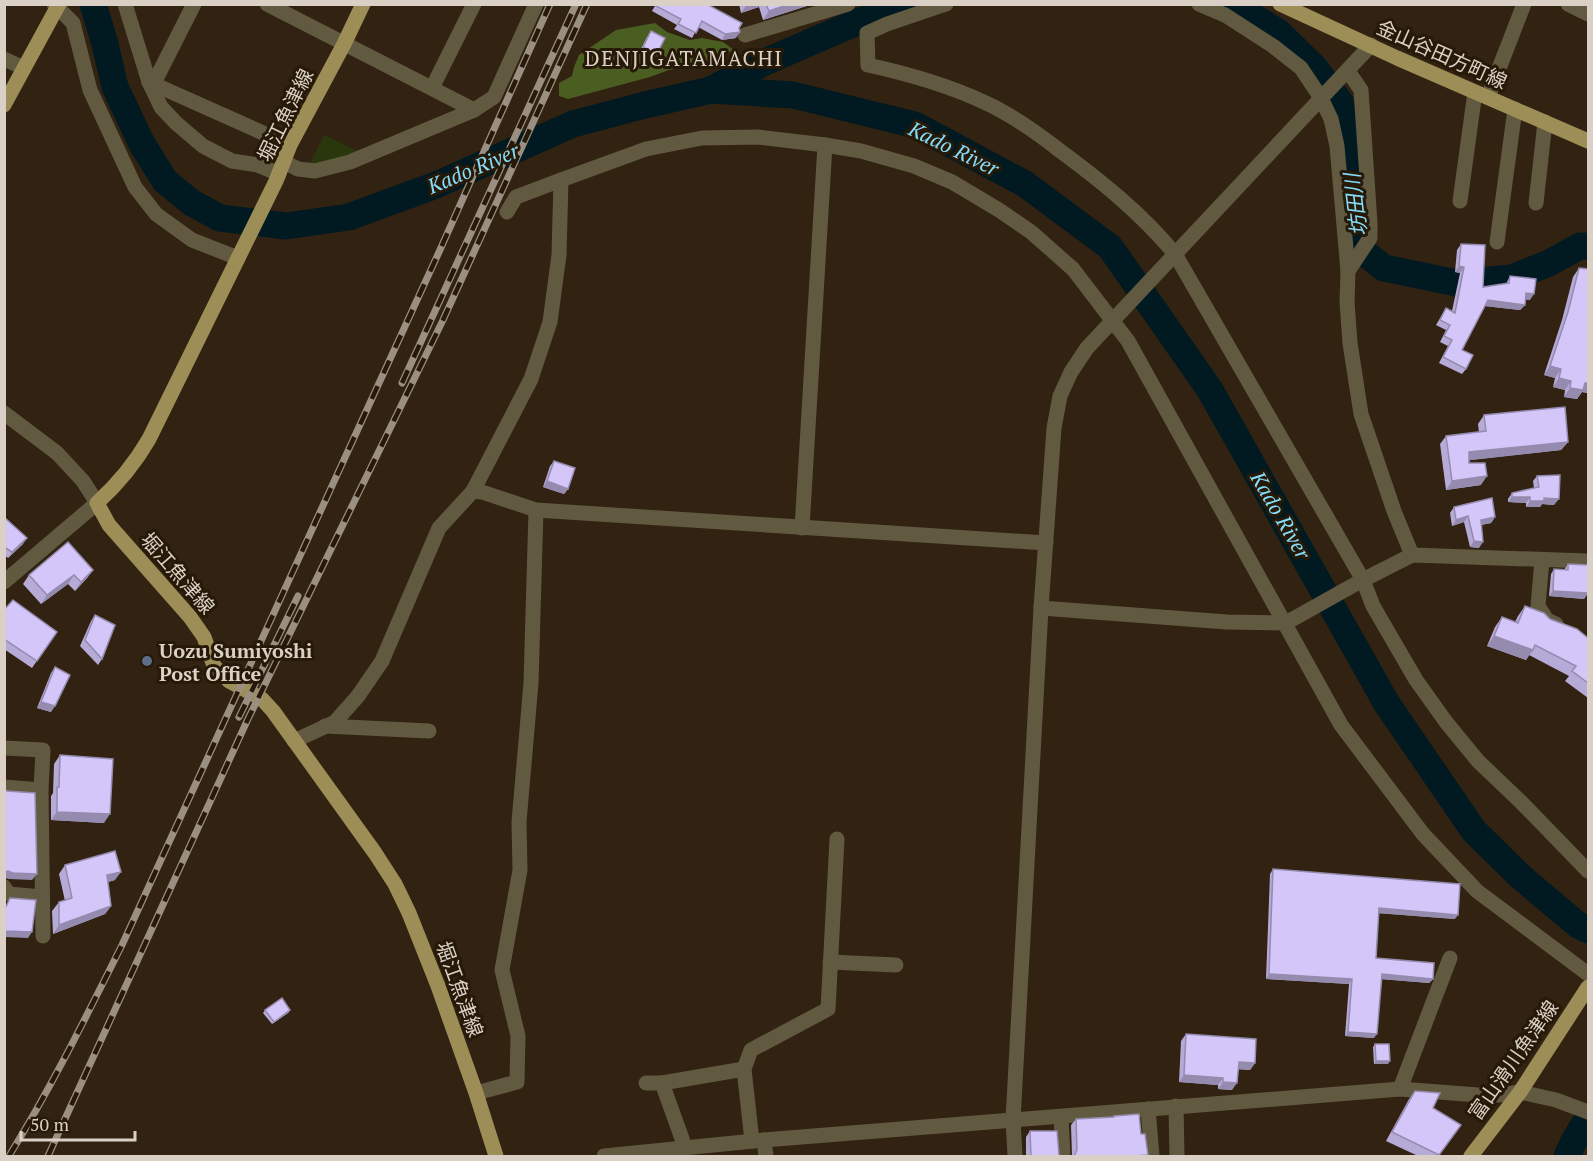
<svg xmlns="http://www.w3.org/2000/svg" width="1593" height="1161" font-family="'PT Serif','Noto Sans JP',serif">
	<rect width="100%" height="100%" fill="#312211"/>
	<polygon fill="#2a370d" points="324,135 366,155 307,170"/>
	<polygon fill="#4b5e22" points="655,23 667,32 690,40 702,38 723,42 734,50 704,63 669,70 650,77 568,99 559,96 559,83 572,76 574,67 579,55 616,30"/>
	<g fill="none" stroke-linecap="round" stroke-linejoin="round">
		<g stroke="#011a22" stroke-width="27">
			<polyline points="93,4 105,44 115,87 142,144 165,181 192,203 220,218 286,226 349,217 436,185 573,124 645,105 711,90 793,95 915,125 1025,184 1110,247 1210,390 1387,704 1474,831 1521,877 1578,925 1588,930"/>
			<polyline points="1232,4 1278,32 1315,68 1340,102 1346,125 1355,231 1361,250 1384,268 1457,283 1511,278 1547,264 1580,246 1588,246"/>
			<polyline points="712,89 767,61 857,22 911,4"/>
			<polyline points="1567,1156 1574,1141 1588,1118"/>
		</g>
		<g stroke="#615a41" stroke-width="15">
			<polyline points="54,4 73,23 90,90 135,187 156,214 192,240 238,258"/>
			<polyline points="125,4 149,82 161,107 176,123 203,146 232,161 258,165 279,174"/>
			<polyline points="267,4 474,110"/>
			<path d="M946 4 887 24 867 33 868 65C909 74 948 85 986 103 1012 115 1036 132 1059 150 1101 181 1141 213 1175 254L1363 580 1373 606 1416 680 1446 722 1478 761 1521 802 1588 871"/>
			<polyline points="1199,4 1225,15 1273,46 1301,68 1321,98 1331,119 1337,146 1348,271"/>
			<polyline points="1568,4 1588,14"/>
			<polyline points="745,35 848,4"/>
			<polyline points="4,59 24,68"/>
			<polyline points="1348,71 1361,90 1370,223 1370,238 1348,271 1347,302 1350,343 1361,414 1394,511 1412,555"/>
			<polyline points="149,82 290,145"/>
			<polyline points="149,82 157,77 194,4"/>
			<polyline points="432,88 474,4"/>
			<polyline points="1488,97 1524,4"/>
			<polyline points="825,145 861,151 914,166 952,182 999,210 1031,232 1073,269 1128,341 1341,725 1423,834 1477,891 1588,974"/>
			<polyline points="284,162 298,169 315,171 350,162 474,110 494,97 536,4"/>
			<polyline points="561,180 646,149 702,138 758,137 825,145 802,528"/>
			<polyline points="1460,201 1475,92"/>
			<polyline points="1536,203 1545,122"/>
			<polyline points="1497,242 1515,109"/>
			<polyline points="4,413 57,453 83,481 97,503 4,582"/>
			<polyline points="473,491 531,379 550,322 559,255 561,180 516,197 507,212"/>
			<polyline points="1542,560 1538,606 1547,620 1556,624"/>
			<polyline points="1041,608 1227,622 1283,623 1293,619 1359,582 1412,555 1588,561"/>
			<polyline points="325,726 429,731"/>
			<polyline points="294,741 335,722 358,696 382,661 439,528 473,491 482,492 536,510 1046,543"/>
			<polyline points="4,748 43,750 41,790"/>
			<polyline points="4,787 41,790 43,936"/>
			<polyline points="4,887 9,894 42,897"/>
			<polyline points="830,962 896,965"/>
			<polyline points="646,1083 662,1083 685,1147"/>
			<polyline points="662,1083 744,1069"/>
			<polyline points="1400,1089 1450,958"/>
			<polyline points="476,1093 517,1082 518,1036 502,970 520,870 519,822 531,683 536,510"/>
			<polyline points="1176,1106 1177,1156"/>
			<polyline points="1148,1109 1152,1156"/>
			<polyline points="1061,1117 1063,1156"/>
			<polyline points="764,1140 766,1156"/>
			<polyline points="752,1141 744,1069 751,1050 828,1009 837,839"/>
			<polyline points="604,1156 764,1140 1400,1089 1491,1096 1520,1092 1556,1100 1588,1112"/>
			<polyline points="1015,1156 1013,1120 1041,608 1054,428 1060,396 1071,372 1087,348 1371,45"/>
		</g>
		<g stroke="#9d8e58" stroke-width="15">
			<path d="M363 4 344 44 290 145 276 181 149 439C134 465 119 483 97 503L109 525 190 617 204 637 214 666 229 681 262 699 273 711 375 853 395 884 409 913 438 986 476 1093 496 1156"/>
			<polyline points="1280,4 1397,58 1588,141"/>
			<polyline points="4,105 59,4"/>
			<polyline points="1471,1156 1520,1092 1588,987"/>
		</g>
		<defs>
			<g id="rail">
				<polyline points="402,383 576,4"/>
				<polyline points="239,717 298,596"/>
				<path d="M9 1156C51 1088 86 1017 122 945L439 252 550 4"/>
				<polyline points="48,1156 247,721 443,320 587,4"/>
			</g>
		</defs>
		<use href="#rail" stroke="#9b8f82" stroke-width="7"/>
		<use href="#rail" stroke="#271907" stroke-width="4.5" stroke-dasharray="14" stroke-linecap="butt"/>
	</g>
	<g fill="#b6aad6">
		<polygon points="656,4 711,4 710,6 736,38 722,40 698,27 692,38 674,29 677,25 652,11"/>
		<polygon points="739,4 813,4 763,20 759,7 741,13"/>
		<polygon points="651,31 657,54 653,60 639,53 647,37"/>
		<polygon points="1461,244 1483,287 1506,284 1510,276 1530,300 1525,299 1525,305 1520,310 1485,306 1462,350 1466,369 1462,374 1439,363 1448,346 1440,342 1446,330 1436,325 1446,308 1452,311 1460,273 1455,272 1457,250"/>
		<polygon points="1579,268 1588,269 1588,393 1582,392 1577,399 1564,397 1565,390 1553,387 1555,378 1544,375 1562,320 1573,277"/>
		<polygon points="1484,415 1568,442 1561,450 1469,460 1469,463 1481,485 1446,490 1440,444 1446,436 1479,432 1478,424"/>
		<polygon points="554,461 568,489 564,494 543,487 550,466"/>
		<polygon points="1537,476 1554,505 1542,504 1540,507 1526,507 1526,503 1508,502 1508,499 1512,493 1534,488 1533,481"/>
		<polygon points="1454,507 1495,517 1491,523 1481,525 1479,548 1470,547 1464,522 1452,526 1450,513"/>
		<polygon points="4,517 23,544 8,558 4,555"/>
		<polygon points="1568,564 1588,593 1584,599 1549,596 1551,574 1554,569 1564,570"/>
		<polygon points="93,570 87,578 75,591 68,584 41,604 23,584 29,575"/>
		<polygon points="1525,606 1588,638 1588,698 1565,681 1569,676 1529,655 1526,660 1487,646 1495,627 1502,617 1515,622 1518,616"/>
		<polygon points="4,610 57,632 32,668 4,649"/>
		<polygon points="95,615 102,659 98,665 80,646 91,621"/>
		<polygon points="55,667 51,712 37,708 51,673"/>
		<polygon points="60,755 104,823 51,820 51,796 53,793 54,764"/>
		<polygon points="65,865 115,880 108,882 111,906 105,914 53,934 52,911 59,902 65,901 59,874"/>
		<polygon points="1273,869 1455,919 1378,913 1376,958 1433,979 1429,983 1381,979 1374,1038 1345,1036 1349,984 1266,979 1270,874"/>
		<polygon points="265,1010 290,1010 288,1013 272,1024 263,1013"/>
		<polygon points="1186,1034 1255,1063 1250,1070 1238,1069 1232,1090 1218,1089 1218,1085 1179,1082 1181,1041"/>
		<polygon points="1375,1044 1388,1064 1374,1064 1373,1047"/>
		<polygon points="1415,1091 1433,1108 1461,1125 1438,1156 1418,1156 1386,1141 1409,1099"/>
		<polygon points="1114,1116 1141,1134 1148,1155 1147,1156 1072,1156 1071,1125 1076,1119 1112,1117"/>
		<polygon points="1030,1131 1059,1155 1061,1156 1026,1156 1026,1137"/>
	</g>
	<g fill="#948bae">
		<polygon points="747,4 760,4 759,7 741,13"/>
		<polygon points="790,4 813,4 763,20 769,11"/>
		<polygon points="740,32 736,38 722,40 725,34"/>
		<polygon points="1459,266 1464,267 1460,273 1455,272"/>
		<polygon points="1526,293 1534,294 1530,300 1522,299"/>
		<polygon points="1488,300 1525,305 1520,310 1484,306"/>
		<polygon points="1550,366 1561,369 1555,378 1544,375"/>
		<polygon points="1559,378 1571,381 1565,390 1553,387"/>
		<polygon points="1585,383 1588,383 1588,393 1582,392 1577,399 1564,397 1570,388"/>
		<polygon points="1568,442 1561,450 1463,461 1469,452"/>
		<polygon points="1487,476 1481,485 1446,490 1452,481"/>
		<polygon points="547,481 568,489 564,494 543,487"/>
		<polygon points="1512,497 1530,497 1526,503 1508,502"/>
		<polygon points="1544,498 1559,499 1554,505 1542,504 1540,507 1526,507 1530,501"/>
		<polygon points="1468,516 1464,522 1452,526 1456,520"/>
		<polygon points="1495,517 1491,523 1476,526 1481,520"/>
		<polygon points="27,538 23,544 8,558 12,552"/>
		<polygon points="1474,541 1483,542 1479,548 1470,547"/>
		<polygon points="93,570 87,578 75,591 81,582"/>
		<polygon points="74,575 68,584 41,604 47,595"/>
		<polygon points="1553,591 1588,593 1584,599 1549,596"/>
		<polygon points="1494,636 1533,650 1526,660 1487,646"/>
		<polygon points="41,702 55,706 51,712 37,708"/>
		<polygon points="57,812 110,814 104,823 51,820"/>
		<polygon points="8,871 37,874 32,880 9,879 4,878 4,872"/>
		<polygon points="121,872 115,880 101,884 107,875"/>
		<polygon points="111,906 105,914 53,934 59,925"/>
		<polygon points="1379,908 1458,915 1455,919 1375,913"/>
		<polygon points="4,931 32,932 28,938 4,937"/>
		<polygon points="1269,974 1352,979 1349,984 1266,979"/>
		<polygon points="1382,974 1433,979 1429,983 1379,979"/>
		<polygon points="290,1010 288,1013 272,1024 274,1022"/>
		<polygon points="1348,1032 1377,1034 1374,1038 1345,1036"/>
		<polygon points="1376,1061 1390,1061 1388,1064 1374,1064"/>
		<polygon points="1239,1062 1255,1063 1250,1070 1234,1069"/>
		<polygon points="1184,1075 1223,1078 1218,1085 1179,1082"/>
		<polygon points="1223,1082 1237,1083 1232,1090 1218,1089"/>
	</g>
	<g fill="#d4c6f9" stroke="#948bae" stroke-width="1.5">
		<polygon points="657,4 711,4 710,6 742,23 739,28 740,32 725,34 702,21 696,33 678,24 681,19 656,6"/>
		<polygon points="766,4 790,4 769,11"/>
		<polygon points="651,31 665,38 657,54 643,47"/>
		<polygon points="1461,244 1485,245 1483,287 1509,283 1510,276 1536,279 1534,294 1526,293 1525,305 1488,300 1462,350 1473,355 1466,369 1443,357 1452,340 1444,336 1450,325 1440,320 1446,308 1455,313 1464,267 1459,266"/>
		<polygon points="1579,268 1588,269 1588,383 1585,383 1583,390 1570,388 1571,381 1559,378 1561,369 1550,366 1568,312"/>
		<polygon points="1565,407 1568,442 1469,452 1469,463 1485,463 1487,476 1452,481 1446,436 1486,431 1484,415"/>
		<polygon points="554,461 575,468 568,489 547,481"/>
		<polygon points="1560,475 1559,499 1544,498 1544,501 1530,501 1530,497 1512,497 1512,493 1539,487 1537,476"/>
		<polygon points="1492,498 1495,517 1481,520 1483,542 1474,541 1468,516 1456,520 1454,507"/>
		<polygon points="4,517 27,538 12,552 4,547"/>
		<polygon points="68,542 93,570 81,582 74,575 47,595 29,575"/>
		<polygon points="1568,564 1588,565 1588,593 1553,591 1554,569 1568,570"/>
		<polygon points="13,600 57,632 37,661 4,639 4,610"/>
		<polygon points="1525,606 1544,613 1550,619 1577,629 1588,638 1588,683 1572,671 1576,666 1535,645 1533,650 1494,636 1502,617 1518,623"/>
		<polygon points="95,615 115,625 102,659 85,640"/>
		<polygon points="55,667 70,675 55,706 41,702"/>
		<polygon points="60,755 113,759 110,814 57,812 57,787 59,787"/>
		<polygon points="4,789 7,791 35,793 37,874 13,873 8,871 4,872"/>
		<polygon points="115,851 121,872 107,875 111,906 59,925 59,902 72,898 65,865"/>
		<polygon points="1273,869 1460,884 1458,915 1379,908 1376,958 1434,963 1433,979 1382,974 1377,1034 1348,1032 1352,979 1269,974"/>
		<polygon points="10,898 36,900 32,932 4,931 4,911"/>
		<polygon points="282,998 290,1010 274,1022 265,1010"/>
		<polygon points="1186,1034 1256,1039 1255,1063 1239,1062 1237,1083 1223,1082 1223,1078 1184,1075"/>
		<polygon points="1375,1044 1389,1044 1390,1061 1376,1061"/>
		<polygon points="1415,1091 1440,1093 1433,1108 1461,1125 1439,1155 1392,1132"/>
		<polygon points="1139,1114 1141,1134 1145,1134 1148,1155 1134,1156 1074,1156 1077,1150 1076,1119 1114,1117 1114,1116"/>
		<polygon points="1030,1131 1057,1131 1059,1155 1061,1156 1031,1156"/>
	</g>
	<circle fill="#5c6f8a" stroke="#271907" stroke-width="2" cx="147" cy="661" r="6"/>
	<g text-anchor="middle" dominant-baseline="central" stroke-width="6" stroke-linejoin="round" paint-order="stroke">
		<g font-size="20" fill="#dad0c5" stroke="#271907">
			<text transform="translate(1442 54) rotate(24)">金山谷田方町線</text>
			<text transform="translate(285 115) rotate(-64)">堀江魚津線</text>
			<text transform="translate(178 573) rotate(49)">堀江魚津線</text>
			<text transform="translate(460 989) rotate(70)">堀江魚津線</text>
			<text transform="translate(1513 1060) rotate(-55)">富山滑川魚津線</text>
		</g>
		<g font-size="20" font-weight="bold" fill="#dad0c5" stroke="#271907" text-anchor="start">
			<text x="159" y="650">Uozu Sumiyoshi<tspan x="159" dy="23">Post Office</tspan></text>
		</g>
		<g font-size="21" letter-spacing="1.5" fill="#dad0c5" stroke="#271907">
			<text x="684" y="58">DENJIGATAMACHI</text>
		</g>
		<g font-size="21" font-style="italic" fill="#84ddfb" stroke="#271907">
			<text transform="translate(954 148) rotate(26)">Kado River</text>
			<text transform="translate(473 168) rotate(-23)">Kado River</text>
			<text transform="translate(1355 205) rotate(-97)">坊田川</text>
			<text transform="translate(1281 515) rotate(60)">Kado River</text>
		</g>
	</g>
	<rect width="1593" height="1161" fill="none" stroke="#dad0c5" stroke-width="12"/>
	<path d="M21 1131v9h114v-9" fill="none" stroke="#dad0c5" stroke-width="3"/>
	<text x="30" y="1131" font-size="18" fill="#dad0c5" stroke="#271907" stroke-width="4.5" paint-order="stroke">50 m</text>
</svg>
